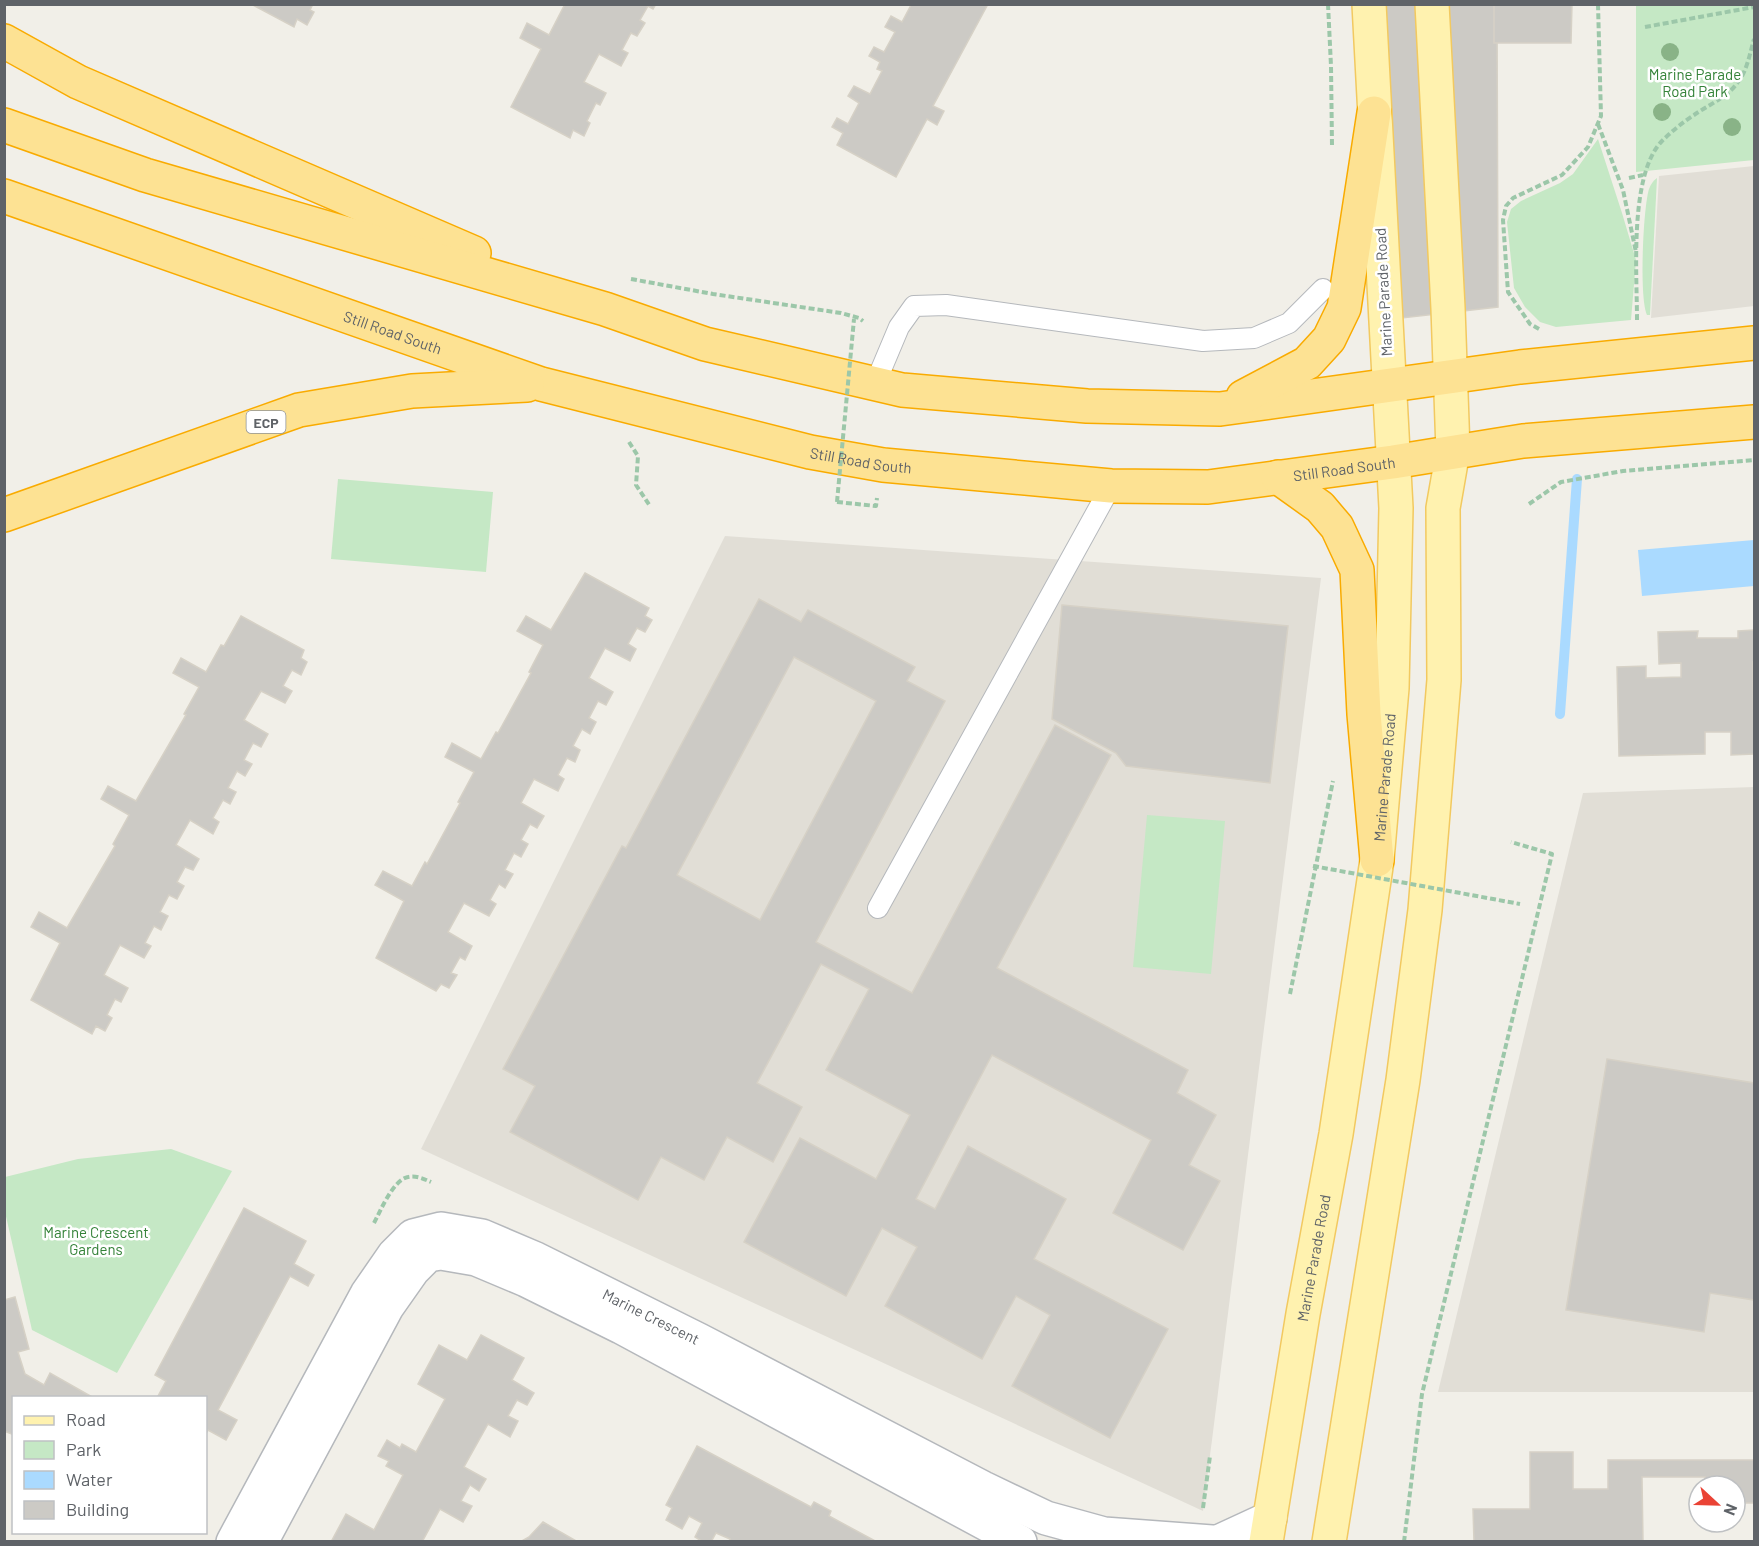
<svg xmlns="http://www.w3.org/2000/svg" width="1759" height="1546" font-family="Barlow,sans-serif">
	<rect width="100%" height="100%" fill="#f1efe8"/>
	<g fill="#e1ded6">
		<polygon points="1754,166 1754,306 1651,318 1659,176"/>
		<polygon points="725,536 1321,578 1203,1511 421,1149"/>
		<polygon points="1754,787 1754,1392 1438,1392 1583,793"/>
	</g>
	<g fill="#c5e8c5">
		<polygon points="1636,5 1754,5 1754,160 1636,172"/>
		<polygon points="1598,139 1622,213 1636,260 1631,320 1556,327 1540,322 1525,307 1514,288 1507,222 1511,209 1521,201 1560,183 1573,174"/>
		<path d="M1657 178 1650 315H1647C1639 299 1643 208 1649 189 1651 184 1653 181 1657 178Z"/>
		<polygon points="338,479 493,492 486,572 331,559"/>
		<polygon points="1147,815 1225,821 1211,974 1133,967"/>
		<polygon points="171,1149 232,1171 117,1373 32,1330 5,1212 5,1177 78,1159"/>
	</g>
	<polygon fill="#aadaff" points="1754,540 1754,586 1642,596 1638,550"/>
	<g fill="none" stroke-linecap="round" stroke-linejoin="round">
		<polyline stroke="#aadaff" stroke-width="10" points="1560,714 1577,479"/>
	</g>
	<g fill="#cccac5" stroke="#d6d1c6" stroke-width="1.5" fill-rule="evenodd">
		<polygon points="251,4 313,4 310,10 314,12 307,25 297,19 294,27"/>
		<polygon points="565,4 656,4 653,9 648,6 640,20 645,23 637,36 631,33 622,50 628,53 621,66 599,54 584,82 606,93 600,105 596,103 587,121 590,123 584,136 573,130 570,138 511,107 541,49 520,38 527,23 549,35"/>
		<polygon points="909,4 988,4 933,106 944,111 937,125 927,119 896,177 837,145 843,133 832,127 837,118 848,124 859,103 848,96 854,86 870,94 882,71 877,69 880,62 869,56 874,47 884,52 895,32 885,27 891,16 902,22 911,5"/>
		<polygon points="1383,4 1497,4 1498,307 1393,319"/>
		<polygon points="1494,4 1572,4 1571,43 1494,43"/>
		<polygon points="585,573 649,608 645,616 652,620 645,632 637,628 628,644 636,649 630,661 605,648 589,678 613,692 606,705 598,701 589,718 596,722 590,734 582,729 573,746 580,750 575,762 567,758 558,775 564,779 558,791 534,779 521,803 544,816 537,828 530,824 521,840 528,844 521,857 514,853 505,870 513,874 505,888 499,884 490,900 496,904 489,916 464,903 448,932 472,946 465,960 460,957 451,973 457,975 449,988 441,984 436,991 376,958 404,901 375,885 383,871 412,886 425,862 427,864 460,803 458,802 474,772 445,757 452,743 481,759 496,732 498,733 531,673 529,672 543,645 517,631 526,616 551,630"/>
		<path d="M759 599 801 622 808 610 915 667 907 681 945 701 816 942 912 993 1055 725 1111 755 997 968 1188 1070 1177 1093 1216 1115 1189 1165 1220 1181 1183 1250 1113 1213 1151 1140 992 1055 916 1199 935 1209 968 1146 1066 1199 1034 1259 1168 1329 1110 1438 1012 1386 1050 1315 1016 1296 982 1359 885 1306 917 1247 882 1228 846 1296 744 1242 800 1138 876 1179 910 1115 826 1070 869 989 821 964 757 1083 802 1107 773 1162 727 1137 704 1180 661 1157 638 1200 510 1132 535 1086 503 1069 622 846 626 848ZM794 657 876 701 760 920 677 875Z"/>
		<polygon points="1062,605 1288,626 1270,783 1126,766 1116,753 1052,719"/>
		<polygon points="241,616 304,650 301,658 307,662 301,675 292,670 283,686 292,691 285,703 261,691 244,720 268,734 261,747 253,743 244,760 252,764 245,776 237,771 228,788 236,792 230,804 223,800 213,818 219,822 213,834 190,820 176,845 199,859 193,870 185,867 177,882 184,886 177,899 169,895 160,912 168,916 161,930 154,926 145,943 151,946 144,958 120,945 104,975 128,988 121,1002 115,999 107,1015 112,1018 105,1031 96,1026 92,1034 31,1000 60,943 31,927 39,912 67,928 115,846 113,844 129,815 101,799 108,786 136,801 186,715 184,714 199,687 173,673 181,658 206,672 221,645 224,646"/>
		<polygon points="1754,630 1754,662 1753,662 1754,754 1731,755 1731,732 1705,732 1705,754 1619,756 1617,667 1646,666 1646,678 1681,677 1681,663 1659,664 1658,632 1698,631 1697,638 1738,638 1738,631"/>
		<polygon points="1607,1059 1754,1083 1754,1300 1710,1293 1704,1332 1566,1310"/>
		<polygon points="244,1208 306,1241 294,1264 314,1275 308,1286 290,1276 218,1410 237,1420 226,1440 208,1430 206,1434 206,1398 157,1398 166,1381 155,1375"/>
		<polygon points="15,1297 29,1349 18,1352 25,1374 44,1385 50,1373 94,1398 14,1398 14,1435 4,1431 4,1300"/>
		<polygon points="481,1335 524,1358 512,1380 534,1393 527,1405 517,1400 508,1416 518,1421 510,1437 488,1424 464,1467 486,1479 479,1491 470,1485 461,1501 472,1506 463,1522 440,1509 422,1542 331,1542 346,1514 374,1530 403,1475 386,1466 389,1461 378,1456 387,1440 400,1448 402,1444 416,1452 445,1399 418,1384 439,1345 467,1360"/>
		<polygon points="697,1446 811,1507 814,1502 831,1511 829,1516 877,1542 729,1542 730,1539 716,1533 711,1542 703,1542 695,1537 702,1523 689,1516 682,1529 666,1520 672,1508 666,1505"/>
		<polygon points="1530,1452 1573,1452 1573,1489 1608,1489 1608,1460 1754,1460 1754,1503 1741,1503 1741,1513 1735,1513 1735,1486 1705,1486 1705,1477 1642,1477 1643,1542 1474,1542 1473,1509 1530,1509"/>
		<polygon points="543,1522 578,1542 520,1542 529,1537"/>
	</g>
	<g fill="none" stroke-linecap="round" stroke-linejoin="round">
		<defs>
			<g id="lane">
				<polyline points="875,384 899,327 914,306 946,305 1203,341 1254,338 1289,323 1323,289"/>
				<polyline points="878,908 1111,486"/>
			</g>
			<g id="street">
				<path id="s1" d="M233 1542 367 1294 394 1255 413 1236 441 1229 482 1236 536 1259 699 1340 983 1488 1046 1518 1104 1534 1212 1542"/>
				<polyline points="261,1542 387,1307 413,1270 428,1255 441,1253 476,1259 526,1280 621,1327 1020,1542"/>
				<polyline points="1218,1542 1270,1518"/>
			</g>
			<g id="primary">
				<path id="s2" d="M1266 1542 1303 1314 1336 1134 1359 981 1377 860 1392 688 1396 508 1369 4"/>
				<polyline points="1329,1542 1403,1080 1425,910 1444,680 1443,508 1453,451 1448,308 1432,4"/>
			</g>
			<g id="highway">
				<polyline points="4,41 78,82 474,253"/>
				<polyline points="4,125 145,175 605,309 705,344 902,390 1087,406 1220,409 1520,367 1754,343"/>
				<path id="s3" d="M4 196 541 384 810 452 883 465 1111 486 1208 487 1393 462 1523 441 1754 422"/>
				<polyline points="1243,397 1307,363 1329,339 1344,308 1374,113"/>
				<polyline points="1278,477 1320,507 1337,527 1357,570 1364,714 1377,860"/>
				<polyline points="4,515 299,410 412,391 527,385"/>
			</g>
		</defs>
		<use href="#lane" stroke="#b5b8bc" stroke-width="22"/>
		<use href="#street" stroke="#b5b8bc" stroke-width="36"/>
		<use href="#primary" stroke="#f2c960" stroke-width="36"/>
		<use href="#highway" stroke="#f9ab00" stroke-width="36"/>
		<g stroke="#9cc7a9" stroke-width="4" stroke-dasharray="6 3" stroke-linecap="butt">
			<polyline points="1328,4 1331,66 1332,145"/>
			<polyline points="1645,27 1754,7"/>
			<polyline points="1598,124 1623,190 1636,252"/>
			<polyline points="1629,178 1643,175"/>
			<polyline points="631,279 713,294 841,313 859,318 863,321"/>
			<path d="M1637 320C1637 273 1629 175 1662 141 1671 132 1683 122 1694 115 1708 105 1728 97 1738 82 1747 71 1750 53 1754 39"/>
			<polyline points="1539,329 1530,324 1508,292 1503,220 1506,206 1513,198 1562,175 1588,147 1601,116 1598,4"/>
			<polyline points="629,442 638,456 636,485 650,506"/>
			<polyline points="837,502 876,506 877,498"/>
			<polyline points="1529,504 1561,482 1623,471 1754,460"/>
			<polyline points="1290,994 1333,781"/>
			<path d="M374 1223C381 1210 393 1180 408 1177 416 1175 424 1179 431 1182"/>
			<polyline points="1203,1508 1210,1456"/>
			<polyline points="1404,1542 1422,1394 1552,854 1511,842"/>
		</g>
		<use href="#lane" stroke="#fff" stroke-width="20"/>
		<use href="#street" stroke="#fff" stroke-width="33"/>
		<use href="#primary" stroke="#fff2af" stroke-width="33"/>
		<use href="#highway" stroke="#fde293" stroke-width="33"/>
		<g stroke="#9cc7a9" stroke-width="4" stroke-dasharray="6 3" stroke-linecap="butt">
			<polyline points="837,502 854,319"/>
			<polyline points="1313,866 1520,904"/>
		</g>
	</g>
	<g fill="#89b387">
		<circle cx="1670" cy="52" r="9"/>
		<circle cx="1662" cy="112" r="9"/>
		<circle cx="1732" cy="127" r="9"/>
	</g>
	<g text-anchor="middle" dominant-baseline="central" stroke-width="5" stroke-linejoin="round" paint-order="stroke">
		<rect fill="#fff" stroke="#8f9295" stroke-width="1.5" x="246.5" y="411" width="39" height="22" rx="4.5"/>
		<g font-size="14" font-weight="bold" fill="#5f6368">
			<text x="266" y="422">ECP</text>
		</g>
		<g font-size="15" fill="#348238" stroke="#fff">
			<text x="1695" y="74">Marine Parade<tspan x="1695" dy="17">Road Park</tspan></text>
			<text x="96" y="1232">Marine Crescent<tspan x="96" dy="17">Gardens</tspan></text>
		</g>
		<g font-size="15" fill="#5f6368" stroke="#fff">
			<text transform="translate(1383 292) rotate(-93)">Marine Parade Road</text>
			<text stroke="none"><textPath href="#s3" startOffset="412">Still Road South</textPath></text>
			<text stroke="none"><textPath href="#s3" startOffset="898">Still Road South</textPath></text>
			<text stroke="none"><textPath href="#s3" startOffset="1384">Still Road South</textPath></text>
			<text stroke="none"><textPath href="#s2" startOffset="774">Marine Parade Road</textPath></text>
			<text stroke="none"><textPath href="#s2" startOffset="288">Marine Parade Road</textPath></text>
			<text stroke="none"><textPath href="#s1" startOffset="614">Marine Crescent</textPath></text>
		</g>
	</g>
	<rect width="1759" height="1546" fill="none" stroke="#5f6368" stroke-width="12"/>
	<rect x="12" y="1396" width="195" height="138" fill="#ffffff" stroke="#bfc1c3" stroke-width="1.5"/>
	<rect x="24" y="1416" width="30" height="9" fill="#fff2af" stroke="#bfc1c3" stroke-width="1.5"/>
	<text x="66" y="1426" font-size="18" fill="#5f6368">Road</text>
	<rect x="24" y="1441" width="30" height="18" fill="#c5e8c5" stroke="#bfc1c3" stroke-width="1.5"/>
	<text x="66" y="1456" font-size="18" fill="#5f6368">Park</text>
	<rect x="24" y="1471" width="30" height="18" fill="#aadaff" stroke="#bfc1c3" stroke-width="1.5"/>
	<text x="66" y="1486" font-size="18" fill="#5f6368">Water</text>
	<rect x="24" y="1501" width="30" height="18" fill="#cccac5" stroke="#bfc1c3" stroke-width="1.5"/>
	<text x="66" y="1516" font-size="18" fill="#5f6368">Building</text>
	<g transform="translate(1717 1504) rotate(112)"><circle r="28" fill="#ffffff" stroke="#bfc1c3" stroke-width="1.5"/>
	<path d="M0-4.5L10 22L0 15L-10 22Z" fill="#ea4335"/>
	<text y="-9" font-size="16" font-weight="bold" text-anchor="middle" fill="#5f6368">N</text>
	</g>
</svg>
